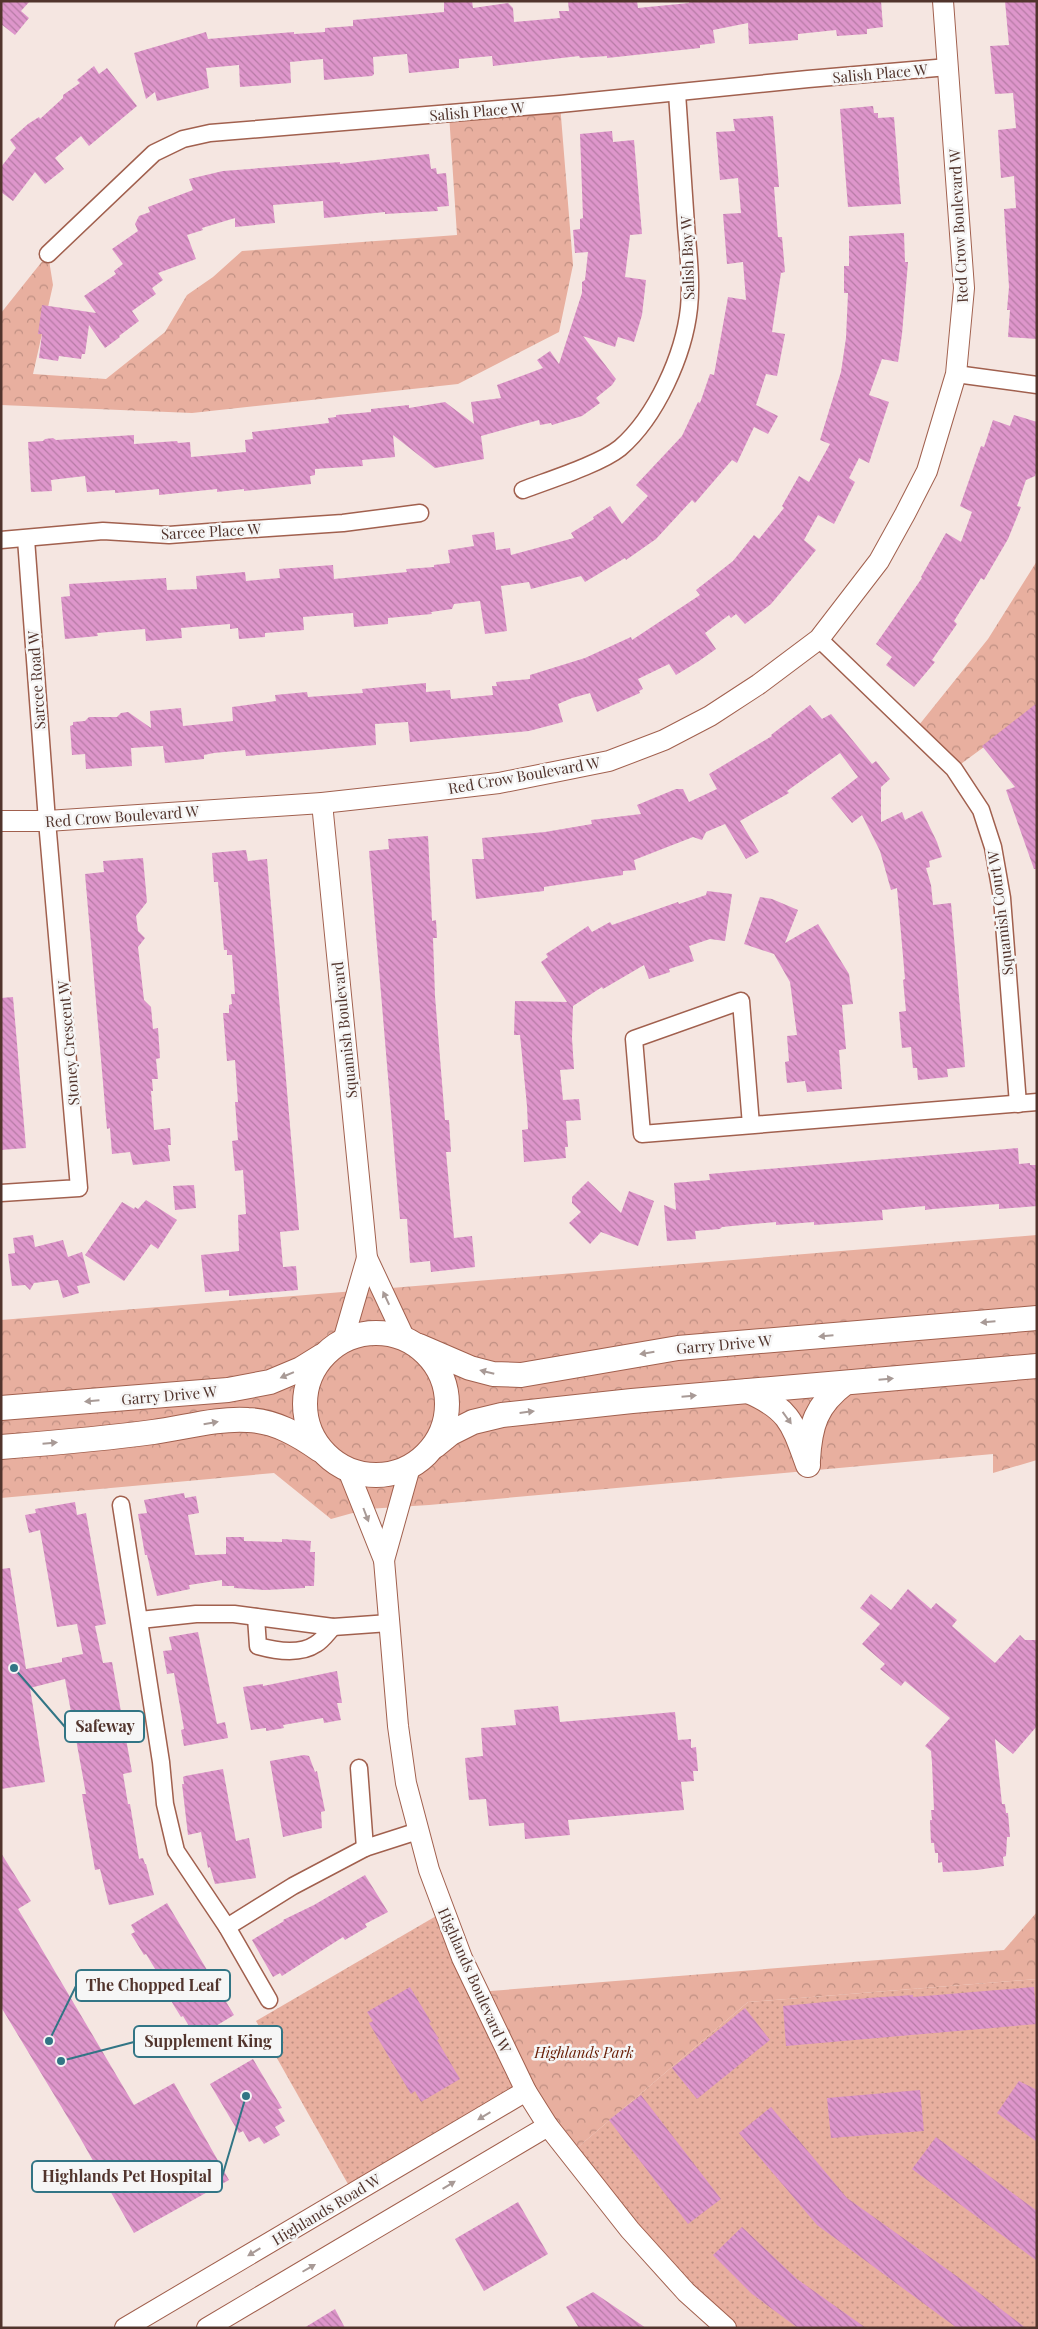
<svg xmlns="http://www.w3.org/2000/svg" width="1038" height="2329" font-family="'Playfair Display',serif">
	<defs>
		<pattern id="grass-dots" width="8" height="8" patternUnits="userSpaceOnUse" patternTransform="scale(1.25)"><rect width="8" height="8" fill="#e8af9f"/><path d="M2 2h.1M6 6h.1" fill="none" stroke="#be8f82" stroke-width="1.8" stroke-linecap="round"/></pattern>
		<pattern id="park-crowns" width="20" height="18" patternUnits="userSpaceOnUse" patternTransform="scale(1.25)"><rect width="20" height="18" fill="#e8af9f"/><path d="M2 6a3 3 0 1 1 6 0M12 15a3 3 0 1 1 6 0" fill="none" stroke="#be8f82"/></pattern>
		<pattern id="building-back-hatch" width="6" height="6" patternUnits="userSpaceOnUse" patternTransform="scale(1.25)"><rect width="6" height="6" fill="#de96cb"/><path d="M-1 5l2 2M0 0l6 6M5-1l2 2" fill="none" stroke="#b67ba5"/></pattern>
	</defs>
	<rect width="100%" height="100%" fill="#f5e6e1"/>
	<g fill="url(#grass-dots)">
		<polygon points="443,1912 526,2091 353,2193 256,2021"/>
		<polygon points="1037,1979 1037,2328 726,2328 570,2154 748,2002"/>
	</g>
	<g fill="url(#park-crowns)">
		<polygon points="560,104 573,265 559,332 458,384 192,413 1,405 1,313 48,254 53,285 33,374 106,379 165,332 187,295 213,277 242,251 457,235 449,114"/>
		<polygon points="1037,561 1037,708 954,769 915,730 988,639"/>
		<polygon points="1037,1235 1037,1460 993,1473 993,1454 429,1505 367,1509 331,1519 274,1473 1,1498 1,1320"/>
		<polygon points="1037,1912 1037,1979 748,2002 570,2154 478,1992 1004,1950"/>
	</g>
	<g fill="url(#building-back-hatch)">
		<polygon points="1,1 30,1 21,11 29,18 15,35 1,24"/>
		<polygon points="444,1 472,1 473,8 508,3 513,8 514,22 560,18 559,11 569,11 568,1 637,1 638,8 689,3 689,1 881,1 883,27 867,29 867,34 837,36 836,30 798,34 798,40 749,44 748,23 713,30 715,43 700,45 700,48 607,58 607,56 580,58 579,56 493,66 492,56 459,59 459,68 409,73 407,54 373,57 374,74 372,76 345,78 324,80 323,59 290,62 291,83 240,87 239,65 206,68 209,88 157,101 155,92 146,99 134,53 206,32 208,39 294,32 294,34 325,32 325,28 353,26 353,20 444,12"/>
		<polygon points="1005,1 1037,1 1037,339 1008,337 1010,310 1007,310 1009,287 1004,209 1016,208 1014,176 1001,178 998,130 1016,128 1013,93 995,94 990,46 1009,45"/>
		<polygon points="94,66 99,74 107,68 137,106 89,146 81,136 55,158 64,169 45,184 35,172 13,201 1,192 1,167 16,148 10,140 28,124 39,117 40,119 63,98 63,95 80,83 77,80"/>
		<polygon points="873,106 874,113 878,113 878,118 894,117 901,204 848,207 840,109"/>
		<polygon points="773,116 779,187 774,187 778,237 782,237 785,272 781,273 772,332 785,334 777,376 766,374 756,405 778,416 768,434 754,427 737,463 732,460 695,503 692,500 656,539 626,560 625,558 585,582 581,576 531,589 529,582 501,586 507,631 485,634 480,601 454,604 452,609 431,612 432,614 388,618 388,624 354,627 353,613 303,617 304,630 265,633 265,637 239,639 238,628 230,629 230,624 181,628 182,638 146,641 145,629 97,633 98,636 65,639 61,597 70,596 69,584 166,578 167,590 197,589 196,576 245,572 246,581 280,578 279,569 333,565 334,579 407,572 406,569 434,567 434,565 450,563 448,550 474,546 472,535 494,532 496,550 510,548 511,555 574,538 571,533 594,519 593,517 610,506 622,524 648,496 636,485 682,436 698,402 700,403 710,374 714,375 728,297 746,300 743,262 727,264 723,214 741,213 738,178 720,180 716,132 735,131 733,119"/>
		<polygon points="612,131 613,142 634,140 642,234 630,235 625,277 646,280 642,315 634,342 618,337 615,347 583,336 616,379 612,385 596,398 600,403 582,416 552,425 551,423 540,425 539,420 481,436 484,459 435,468 393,435 395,457 362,460 363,466 315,469 315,475 310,476 311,484 244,491 244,489 217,492 217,489 159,495 159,489 115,493 115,490 87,492 85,476 51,480 52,491 31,492 28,442 43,441 45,439 53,438 56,440 134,435 134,444 177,441 178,443 190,442 191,457 246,452 245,440 253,439 252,432 329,423 328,418 336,417 336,415 371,412 371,409 409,405 409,408 445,402 474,424 471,402 501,398 497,385 543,368 537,360 550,351 559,364 582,293 582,282 585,280 588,252 575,253 573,230 580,229 580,219 583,218 580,134"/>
		<polygon points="429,154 431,169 436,168 437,174 446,173 449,206 437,207 438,211 385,214 385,212 324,218 323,201 273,205 275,223 235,227 235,218 202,228 203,230 187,235 196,259 158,273 163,280 152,288 156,294 132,311 139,321 119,336 120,337 105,348 89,325 85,354 82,354 81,359 59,356 58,361 39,358 42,334 38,334 42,305 96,313 84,296 116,274 114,271 123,264 112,249 138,231 135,224 139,216 150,212 148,207 193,190 189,179 223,171 340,162 340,164"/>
		<polygon points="904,233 905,262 908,262 902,334 898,362 882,359 869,395 889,402 869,463 859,458 849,478 855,482 834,524 818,515 804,540 816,550 803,566 771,604 745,624 736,614 731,618 729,615 705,633 716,649 699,661 676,675 669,664 638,679 643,689 639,691 640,693 597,712 590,693 572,698 558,704 563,722 529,731 410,742 408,722 375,724 376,745 246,756 245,750 214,753 204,755 204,759 165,763 163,746 131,748 132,766 86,769 85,754 72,755 70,726 73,725 73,722 85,721 89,717 117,717 121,713 128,712 151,728 150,711 181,708 183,726 233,721 232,707 276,701 275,695 307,692 308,697 363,693 362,689 426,683 426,692 450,690 451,699 493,695 492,686 497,686 496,682 530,679 530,675 585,658 631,637 632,640 700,595 696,590 733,561 754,535 759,539 784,508 782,506 799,476 809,482 830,444 820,440 841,372 846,338 848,293 844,293 844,266 849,266 849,236"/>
		<polygon points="1014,415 1037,422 1037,470 1035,476 1026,480 1017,506 1021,507 1008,539 984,580 981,578 954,621 957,624 932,660 935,662 914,687 886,665 892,657 876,644 922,578 921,577 946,533 961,542 972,512 960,506 981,446 984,447 993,420 1010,426"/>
		<polygon points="1037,703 1037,869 1034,869 1006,790 1015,787 982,746"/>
		<polygon points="810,705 822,719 831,714 872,764 876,761 890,779 881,787 881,822 902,812 905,820 922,811 937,842 942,857 929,861 930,867 926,868 931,885 933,905 951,903 965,1067 947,1069 948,1077 918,1080 917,1068 913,1068 911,1047 902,1048 899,1012 906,1011 903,980 905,979 897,888 891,890 880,851 862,815 852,823 831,798 858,777 840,753 787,791 789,793 740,821 759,852 746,859 725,824 706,832 702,840 693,837 634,860 636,870 623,871 623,875 544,887 544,891 476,899 472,859 484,859 482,838 545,832 592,824 591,820 641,814 637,805 676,789 683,789 689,802 717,789 709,774 772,736 771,735"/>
		<polygon points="428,836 432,921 436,920 437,938 433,938 435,996 445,1120 449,1120 451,1152 446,1152 454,1238 472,1236 475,1267 431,1272 430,1261 410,1263 407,1219 400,1219 369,851 389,849 388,839"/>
		<polygon points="246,850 248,861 267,859 299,1230 280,1232 283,1267 296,1266 298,1290 229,1296 229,1290 205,1292 201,1255 239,1251 238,1215 246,1214 243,1170 235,1171 232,1141 238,1140 235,1102 238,1102 235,1060 227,1061 223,1013 229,1013 229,1005 232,1004 231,994 235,994 232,955 227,955 227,950 224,950 218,882 214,882 212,853"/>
		<polygon points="143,858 147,902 136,916 138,931 145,938 138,947 144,1000 151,1007 153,1029 158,1028 160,1058 156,1059 158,1079 152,1079 153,1091 151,1091 154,1130 170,1128 171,1145 168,1145 170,1161 133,1165 130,1152 112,1154 110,1128 107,1129 85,874 104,872 103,861"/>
		<polygon points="707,891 732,894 725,941 710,939 689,946 694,961 669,969 670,972 649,979 644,965 603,989 602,987 573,1006 572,1038 574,1069 560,1070 563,1100 579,1099 581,1120 566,1121 568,1147 565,1147 566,1158 524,1162 522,1130 528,1129 527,1106 520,1035 514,1035 515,1001 567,1002 541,962 548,957 546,954 588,926 592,932 610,922 612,925 678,902 679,904 706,895"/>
		<polygon points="760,897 772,899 798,910 785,943 818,924 849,974 853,1004 842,1005 846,1049 839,1050 842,1089 807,1092 805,1081 787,1083 785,1062 789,1061 787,1036 797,1035 790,982 774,954 744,944"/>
		<polygon points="13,997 26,1148 1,1150 1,998"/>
		<polygon points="1018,1148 1019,1164 1030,1163 1030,1165 1037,1165 1037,1206 999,1209 999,1204 933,1209 925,1210 925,1206 882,1210 883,1220 814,1225 814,1222 776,1225 776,1222 722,1227 720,1229 695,1231 696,1239 667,1241 664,1205 676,1210 674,1183 710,1180 709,1174"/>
		<polygon points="588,1181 621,1213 629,1191 654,1201 638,1246 601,1232 590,1244 569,1223 581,1212 572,1203 572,1197"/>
		<polygon points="194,1185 196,1208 175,1210 173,1186"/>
		<polygon points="146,1200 177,1220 158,1249 151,1244 124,1281 85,1255 122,1202 134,1209 135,1207 138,1209"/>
		<polygon points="33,1235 35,1247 63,1240 68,1257 82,1252 90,1283 77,1286 79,1293 63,1298 58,1280 34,1283 30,1290 25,1285 12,1286 8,1254 15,1253 13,1238"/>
		<polygon points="184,1493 185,1498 196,1496 199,1513 188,1515 195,1555 226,1554 226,1537 244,1537 244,1541 282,1542 282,1539 311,1541 310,1552 315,1552 314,1586 305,1586 305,1588 265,1590 234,1588 234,1586 222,1586 222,1580 189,1585 190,1589 157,1596 147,1555 145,1555 138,1514 147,1513 144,1500"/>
		<polygon points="75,1502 77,1515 86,1513 106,1624 95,1626 103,1663 112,1662 132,1772 123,1774 128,1804 130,1804 139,1859 143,1858 145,1864 146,1864 154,1895 109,1905 100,1869 95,1870 82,1794 86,1794 65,1679 30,1688 45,1782 1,1789 1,1569 10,1568 26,1669 62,1662 62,1658 83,1654 77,1624 57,1627 40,1530 29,1533 25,1515 36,1513 35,1509"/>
		<polygon points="908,1589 931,1609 936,1603 957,1620 952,1626 995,1663 1020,1635 1025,1640 1037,1640 1037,1726 1013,1754 995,1739 1002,1804 1005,1804 1006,1813 1008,1813 1010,1837 1007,1837 1006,1856 1003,1857 1004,1866 977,1870 943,1872 942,1862 938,1863 938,1853 935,1853 934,1843 931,1843 930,1820 932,1820 931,1810 934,1810 932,1763 931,1751 925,1746 950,1718 905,1681 901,1686 880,1669 885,1664 862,1644 880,1624 860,1608 871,1594 891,1610"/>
		<polygon points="198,1632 217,1724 225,1722 228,1738 184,1746 181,1730 184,1729 174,1673 167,1674 163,1651 172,1650 169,1637"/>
		<polygon points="337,1671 342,1703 337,1703 341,1720 324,1723 323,1718 283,1725 284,1728 266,1731 266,1728 251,1730 243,1687 263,1684 263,1686"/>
		<polygon points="558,1706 560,1722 675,1712 678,1740 691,1739 691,1748 696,1747 698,1771 693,1771 694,1781 681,1782 684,1810 568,1820 570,1835 525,1839 524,1823 489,1826 486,1799 469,1800 465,1758 483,1756 481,1728 516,1725 514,1710"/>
		<polygon points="304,1755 309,1756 315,1772 317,1771 325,1811 321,1812 322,1828 283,1837 270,1761"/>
		<polygon points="223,1769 236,1841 249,1838 256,1878 215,1884 210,1867 208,1868 201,1832 188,1835 182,1784 184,1784 183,1777 185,1776"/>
		<polygon points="1,1853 31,1901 18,1909 134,2105 174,2083 229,2180 134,2233 79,2136 1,2007"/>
		<polygon points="365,1875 388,1912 365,1924 367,1927 345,1940 343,1937 282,1976 280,1973 273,1977 252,1940 284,1921 283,1920 314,1905"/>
		<polygon points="167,1903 234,2015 196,2038 183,2016 181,2017 168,1996 171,1995 146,1954 144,1955 131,1934 135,1932 131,1925"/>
		<polygon points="410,1987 431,2022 429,2023 439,2039 437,2040 460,2079 421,2102 415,2091 411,2094 393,2064 369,2023 373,2021 367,2012"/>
		<polygon points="1034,1987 1037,2024 786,2046 783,2006 868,1998 913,1995 913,1997"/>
		<polygon points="745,2008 770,2040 697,2099 672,2068"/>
		<polygon points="253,2059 282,2108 278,2109 285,2121 275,2127 280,2135 264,2144 259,2137 249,2142 243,2131 239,2133 210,2084"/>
		<polygon points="1019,2081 1037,2090 1037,2142 997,2113"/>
		<polygon points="920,2090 924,2131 831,2138 827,2098"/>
		<polygon points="641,2095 721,2199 688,2224 609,2120"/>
		<polygon points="771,2107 847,2198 958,2277 1026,2328 957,2328 817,2225 739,2133"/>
		<polygon points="936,2137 1037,2211 1037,2261 912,2169"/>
		<polygon points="518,2202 548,2254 484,2291 455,2239"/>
		<polygon points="742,2227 797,2279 866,2328 798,2328 752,2294 713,2255"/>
		<polygon points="593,2292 646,2328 579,2328 566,2307"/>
		<polygon points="335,2309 345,2328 304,2328"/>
	</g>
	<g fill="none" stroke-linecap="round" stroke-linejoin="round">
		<defs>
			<g id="minor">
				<polyline points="48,254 154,153 183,139 210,133 560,104 808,79 948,67"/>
				<polyline points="956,374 1037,385"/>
				<path d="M523 490C549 480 600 464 620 448 656 417 684 355 689 308 692 280 688 252 686 225 683 181 680 137 677 93"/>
				<polyline points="1,540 103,531 169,535 209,532 343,523 420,513"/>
				<polyline points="819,639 954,769 981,810 993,847 1002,898 1018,1104"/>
				<polyline points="751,1125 741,1001 634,1039 642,1134 1037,1102"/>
				<polyline points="1,1193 79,1188 47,821 26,539"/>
				<polyline points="121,1505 161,1762 165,1804 176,1851 227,1927 269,2000"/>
				<path d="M256 1617 258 1646C276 1651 300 1655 316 1644 323 1640 328 1632 333 1627"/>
				<polyline points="140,1620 196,1614 234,1614 333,1627 389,1623"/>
				<polyline points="359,1768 365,1848"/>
				<polyline points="227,1927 293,1886 365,1848 418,1831"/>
			</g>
			<g id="tertiary">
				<polyline points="322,803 367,1258 405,1339"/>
				<polyline points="1,821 47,821 322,803 422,792 499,783 609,761 664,740 710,716 759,684 819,639 879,561 905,514 927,471 956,374 964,288 943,1"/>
				<polyline points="343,1341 367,1258"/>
				<polyline points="348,1470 384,1560 398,1726 406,1783 429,1870 462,1958 526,2091 548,2126 630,2230 686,2292 726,2328"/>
				<polyline points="384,1560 410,1467"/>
				<polyline points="125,2328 526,2091"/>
				<polyline points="207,2328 548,2126"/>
			</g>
			<g id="secondary">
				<circle cx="376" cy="1404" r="71"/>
				<polyline points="419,1346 470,1368 493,1374 521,1375 678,1348 1037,1318"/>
				<path d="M748 1391C790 1409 793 1424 808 1465"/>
				<polyline points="1,1408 228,1390 270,1382 301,1369 322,1356"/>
				<polyline points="435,1446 451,1433 473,1422 502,1415 632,1401 1037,1366"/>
				<path d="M1 1447C52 1443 103 1439 153 1432 184 1428 216 1418 248 1420 275 1421 299 1435 320 1450"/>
				<path d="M808 1460C810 1425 816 1405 845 1383"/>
			</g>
		</defs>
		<use href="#minor" stroke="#a1604e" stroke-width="19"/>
		<use href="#tertiary" stroke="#a1604e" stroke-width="22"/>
		<use href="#secondary" stroke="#a1604e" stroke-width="26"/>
		<use href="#minor" stroke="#fff" stroke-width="16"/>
		<use href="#tertiary" stroke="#fff" stroke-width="20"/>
		<use href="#secondary" stroke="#fff" stroke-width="24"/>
	</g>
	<defs><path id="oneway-solid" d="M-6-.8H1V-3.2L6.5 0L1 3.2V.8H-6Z" transform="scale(1.25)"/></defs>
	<g fill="#a89a96">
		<use href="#oneway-solid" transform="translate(386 1298) rotate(-115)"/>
		<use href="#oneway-solid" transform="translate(988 1322) rotate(175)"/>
		<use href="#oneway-solid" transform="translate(826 1336) rotate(175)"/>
		<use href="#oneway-solid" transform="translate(647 1353) rotate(171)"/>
		<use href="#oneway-solid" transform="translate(487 1372) rotate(-166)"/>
		<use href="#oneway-solid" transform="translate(287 1375) rotate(157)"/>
		<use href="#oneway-solid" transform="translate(886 1379) rotate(-5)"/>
		<use href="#oneway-solid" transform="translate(689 1396) rotate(-5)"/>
		<use href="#oneway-solid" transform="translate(92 1401) rotate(175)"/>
		<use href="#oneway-solid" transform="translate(527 1412) rotate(-7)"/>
		<use href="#oneway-solid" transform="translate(787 1418) rotate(54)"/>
		<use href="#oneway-solid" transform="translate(211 1423) rotate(-10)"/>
		<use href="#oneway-solid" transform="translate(50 1443) rotate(-5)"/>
		<use href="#oneway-solid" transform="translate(366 1515) rotate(69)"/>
		<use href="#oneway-solid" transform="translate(484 2116) rotate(149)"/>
		<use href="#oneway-solid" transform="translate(449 2185) rotate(-31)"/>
		<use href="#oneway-solid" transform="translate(254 2252) rotate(149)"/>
		<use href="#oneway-solid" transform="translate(309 2268) rotate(-30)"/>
	</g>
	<g text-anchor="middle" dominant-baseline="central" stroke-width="5" stroke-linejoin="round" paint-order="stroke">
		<g font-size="15" fill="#51342c" stroke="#f6f6f6">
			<text transform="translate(880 73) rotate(-5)">Salish Place W</text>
			<text transform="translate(477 111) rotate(-5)">Salish Place W</text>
			<text transform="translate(958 226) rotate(-93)">Red Crow Boulevard W</text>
			<text transform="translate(687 258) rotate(-92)">Salish Bay W</text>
			<text transform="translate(211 531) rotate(-3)">Sarcee Place W</text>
			<text transform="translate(36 680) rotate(-94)">Sarcee Road W</text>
			<text transform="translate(524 775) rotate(-10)">Red Crow Boulevard W</text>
			<text transform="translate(122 816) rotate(-4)">Red Crow Boulevard W</text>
			<text transform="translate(1000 913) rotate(-97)">Squamish Court W</text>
			<text transform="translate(344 1030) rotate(-96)">Squamish Boulevard</text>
			<text transform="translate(68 1043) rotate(-95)">Stoney Crescent W</text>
			<text transform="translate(724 1344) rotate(-5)">Garry Drive W</text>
			<text transform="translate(169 1395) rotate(-5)">Garry Drive W</text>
			<text transform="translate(475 1980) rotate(66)">Highlands Boulevard W</text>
			<text transform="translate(326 2209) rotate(-31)">Highlands Road W</text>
		</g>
		<g font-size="15" font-style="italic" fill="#671c04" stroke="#f6f6f6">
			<text x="584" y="2052">Highlands Park</text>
		</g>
	</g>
	<path fill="none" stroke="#327585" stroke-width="2" d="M14 1668L65 1727M49 2041L76 1986M61 2061L134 2042M246 2096L222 2177"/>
	<g fill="#327585" stroke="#f6f6f6" stroke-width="2">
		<circle cx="14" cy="1668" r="5"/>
		<circle cx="49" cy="2041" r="5"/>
		<circle cx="61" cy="2061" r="5"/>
		<circle cx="246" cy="2096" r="5"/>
	</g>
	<g fill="#f6f6f6" stroke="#327585" stroke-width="2">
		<rect x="65" y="1711" width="79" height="31" rx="5"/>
		<rect x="76" y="1970" width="154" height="31" rx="5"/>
		<rect x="134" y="2026" width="148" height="31" rx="5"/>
		<rect x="32" y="2161" width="190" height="31" rx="5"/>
	</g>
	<g font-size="16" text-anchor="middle" font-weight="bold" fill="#51342c">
		<text x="105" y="1732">Safeway</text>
		<text x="153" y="1991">The Chopped Leaf</text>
		<text x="208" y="2047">Supplement King</text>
		<text x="127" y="2182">Highlands Pet Hospital</text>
	</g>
	<rect width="1038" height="2329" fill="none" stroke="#51342c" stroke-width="5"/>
</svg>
